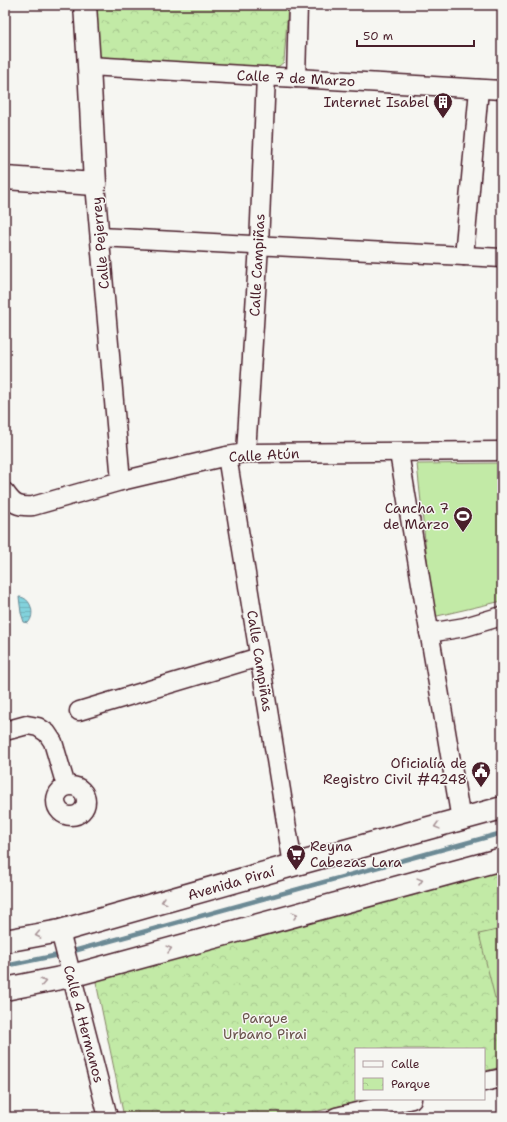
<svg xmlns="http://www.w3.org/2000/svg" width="507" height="1122" font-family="'Shantell Sans',sans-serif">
	<defs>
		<pattern id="park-crowns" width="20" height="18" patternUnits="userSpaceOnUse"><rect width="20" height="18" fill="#c2eaa6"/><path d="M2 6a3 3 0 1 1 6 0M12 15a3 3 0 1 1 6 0" fill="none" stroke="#a8c88f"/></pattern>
		<pattern id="water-rules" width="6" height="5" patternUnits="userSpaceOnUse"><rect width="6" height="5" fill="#82d2dc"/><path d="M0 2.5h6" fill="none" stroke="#72b4bd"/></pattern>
	</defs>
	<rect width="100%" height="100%" fill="#f6f6f2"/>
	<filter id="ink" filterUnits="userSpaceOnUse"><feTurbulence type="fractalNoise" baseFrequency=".025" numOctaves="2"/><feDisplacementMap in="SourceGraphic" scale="8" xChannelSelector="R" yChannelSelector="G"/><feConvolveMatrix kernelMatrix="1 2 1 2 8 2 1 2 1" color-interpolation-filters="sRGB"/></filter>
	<g filter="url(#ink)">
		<g fill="url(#park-crowns)" stroke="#868468">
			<polygon points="95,5 288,5 284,62 279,66 274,68 108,59 102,58 99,53"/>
			<polygon points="502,868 502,1067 484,1071 484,1049 356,1049 356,1099 369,1099 294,1117 124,1117 95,977"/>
		</g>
		<g fill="#c2eaa6" stroke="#868468">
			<polygon points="502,463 502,601 433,617 417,464"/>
			<polygon points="502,929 502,997 495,998 479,934"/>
		</g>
		<path fill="url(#water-rules)" stroke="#6c8a95" d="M19 597C31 597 36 615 28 623L24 622 21 613Z"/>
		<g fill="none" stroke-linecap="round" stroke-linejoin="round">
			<g stroke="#6c8a95" stroke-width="4.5">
				<polyline points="70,952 502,833"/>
				<polyline points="5,966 63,954"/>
			</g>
			<defs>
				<g id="street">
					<polyline points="89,66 502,90"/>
					<polyline points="296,78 298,5"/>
					<polyline points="95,184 121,481"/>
					<polyline points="100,237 502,258"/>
					<polyline points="464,256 479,89"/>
					<polyline points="246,453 259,245 266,76"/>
					<polyline points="399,453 461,820"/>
					<polyline points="227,456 293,865"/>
					<path d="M5 492C14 505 18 507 33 506L121 481 227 456 246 453 502 451"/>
					<polyline points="429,633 465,627 502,616"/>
					<polyline points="79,711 259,657"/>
					<polyline points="5,731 27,725 38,727 47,733 53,742 66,786"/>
					<circle cx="71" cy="801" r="15"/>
					<polyline points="60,931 108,1117"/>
					<polyline points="484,1082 502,1078"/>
					<polyline points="336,1117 412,1099"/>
				</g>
				<g id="secondary">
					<polyline points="5,178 95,184 89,66 85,5"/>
					<polyline points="5,941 60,931 293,865 502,808"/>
					<polyline points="5,989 71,976 502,859"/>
				</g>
			</defs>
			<use href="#street" stroke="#4a1f2b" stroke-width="21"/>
			<use href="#secondary" stroke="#4a1f2b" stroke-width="25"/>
			<use href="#street" stroke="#f6f6f2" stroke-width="18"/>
			<use href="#secondary" stroke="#f6f6f2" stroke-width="22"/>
		</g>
		<defs><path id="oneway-chevron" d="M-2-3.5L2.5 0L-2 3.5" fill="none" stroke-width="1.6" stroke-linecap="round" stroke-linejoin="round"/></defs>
		<g stroke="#a99598">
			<use href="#oneway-chevron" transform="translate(437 826) rotate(165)"/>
			<use href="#oneway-chevron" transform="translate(420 881) rotate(-15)"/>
			<use href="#oneway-chevron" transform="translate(164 901) rotate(164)"/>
			<use href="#oneway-chevron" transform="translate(295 915) rotate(-15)"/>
			<use href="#oneway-chevron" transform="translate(38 935) rotate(169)"/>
			<use href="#oneway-chevron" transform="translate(169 949) rotate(-15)"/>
			<use href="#oneway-chevron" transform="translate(43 982) rotate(-11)"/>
		</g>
	</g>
	<defs>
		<symbol id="building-pin" viewBox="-11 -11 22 30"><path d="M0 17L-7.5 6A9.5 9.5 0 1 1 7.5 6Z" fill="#4a1f2b" stroke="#f6f6f2"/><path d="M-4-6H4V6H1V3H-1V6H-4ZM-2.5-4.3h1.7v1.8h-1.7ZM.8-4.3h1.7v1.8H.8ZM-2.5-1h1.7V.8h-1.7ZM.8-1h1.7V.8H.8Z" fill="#fff"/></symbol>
		<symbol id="stadium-pin" viewBox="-11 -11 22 30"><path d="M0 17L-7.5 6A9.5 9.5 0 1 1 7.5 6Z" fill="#4a1f2b" stroke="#f6f6f2"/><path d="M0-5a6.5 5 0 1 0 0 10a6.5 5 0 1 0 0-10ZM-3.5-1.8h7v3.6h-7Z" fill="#fff"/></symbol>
		<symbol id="civic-pin" viewBox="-11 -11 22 30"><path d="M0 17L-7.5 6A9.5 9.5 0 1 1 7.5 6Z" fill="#4a1f2b" stroke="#f6f6f2"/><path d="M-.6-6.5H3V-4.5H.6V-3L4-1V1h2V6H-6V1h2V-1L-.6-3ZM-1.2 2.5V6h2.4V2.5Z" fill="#fff"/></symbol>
		<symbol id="supermarket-pin" viewBox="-11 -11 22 30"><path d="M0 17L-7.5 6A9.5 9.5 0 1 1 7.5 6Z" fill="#4a1f2b" stroke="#f6f6f2"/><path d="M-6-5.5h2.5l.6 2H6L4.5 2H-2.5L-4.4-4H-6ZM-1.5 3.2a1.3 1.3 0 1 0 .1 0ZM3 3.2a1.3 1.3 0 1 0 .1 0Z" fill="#fff"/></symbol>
	</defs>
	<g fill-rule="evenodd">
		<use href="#building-pin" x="432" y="91" width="22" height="30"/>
		<use href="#stadium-pin" x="452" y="505" width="22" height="30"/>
		<use href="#civic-pin" x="470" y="760" width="22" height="30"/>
		<use href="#supermarket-pin" x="285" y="843" width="22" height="30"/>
	</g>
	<g text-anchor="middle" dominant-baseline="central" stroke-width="3" stroke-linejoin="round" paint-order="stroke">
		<g font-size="14" fill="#4a1f2b" stroke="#f6f6f2">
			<text transform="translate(296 78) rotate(3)">Calle 7 de Marzo</text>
			<text transform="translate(100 243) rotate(-95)">Calle Pejerrey</text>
			<text transform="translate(257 265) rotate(-87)">Calle Campiñas</text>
			<text transform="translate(264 455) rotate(-3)">Calle Atún</text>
			<text transform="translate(260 661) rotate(81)">Calle Campiñas</text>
			<text transform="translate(231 883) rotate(-16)">Avenida Piraí</text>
			<text transform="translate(84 1024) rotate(75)">Calle 4 Hermanos</text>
		</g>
		<g font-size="14" fill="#4a1f2b" stroke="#f6f6f2" text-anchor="end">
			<text x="429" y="102">Internet Isabel</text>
			<text x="449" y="508">Cancha 7<tspan x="449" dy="16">de Marzo</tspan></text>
			<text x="467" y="763">Oficialía de<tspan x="467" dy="16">Registro Civil #4248</tspan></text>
			<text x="310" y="846" text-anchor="start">Reyna<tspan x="310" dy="16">Cabezas Lara</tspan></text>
		</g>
		<g font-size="14" fill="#68524a" stroke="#f6f6f2">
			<text x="265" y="1018">Parque<tspan x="265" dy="16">Urbano Pirai</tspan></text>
		</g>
	</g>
	<rect width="507" height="1122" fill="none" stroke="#f6f6f2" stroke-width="20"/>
	<rect x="10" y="10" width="487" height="1102" fill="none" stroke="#4a1f2b" stroke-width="1.5" filter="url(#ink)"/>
	<rect x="355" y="1048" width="130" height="52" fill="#f6f6f2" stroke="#b1a0a2"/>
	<rect x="363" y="1061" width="20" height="6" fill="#f6f6f2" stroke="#b1a0a2"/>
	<text x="391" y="1068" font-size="12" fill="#4a1f2b">Calle</text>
	<rect x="363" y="1078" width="20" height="12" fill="url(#park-crowns)" stroke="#b1a0a2"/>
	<text x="391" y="1088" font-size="12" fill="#4a1f2b">Parque</text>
	<path d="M357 40v6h117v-6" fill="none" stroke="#4a1f2b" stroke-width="2"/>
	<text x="363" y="40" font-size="12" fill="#4a1f2b" stroke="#f6f6f2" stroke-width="3" paint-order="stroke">50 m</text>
</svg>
